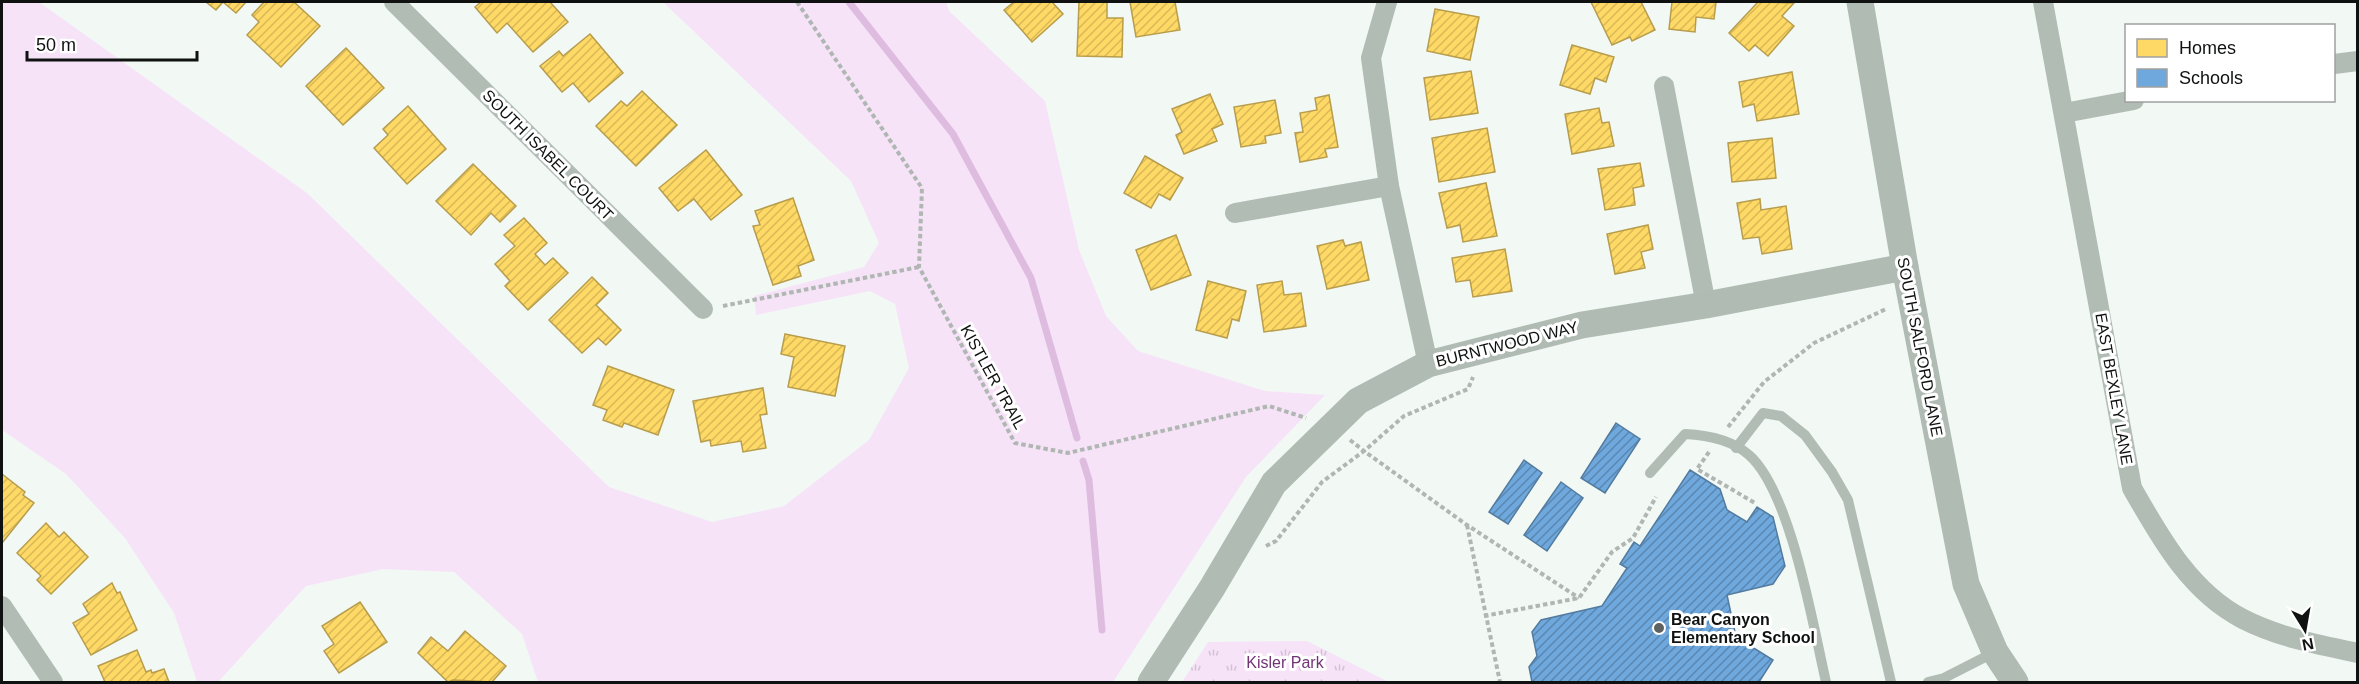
<svg xmlns="http://www.w3.org/2000/svg" width="2359" height="684" font-family="Arial,sans-serif">
	<defs>
		<pattern id="park-tufts" width="24" height="20" patternUnits="userSpaceOnUse" patternTransform="scale(1.5)"><rect width="24" height="20" fill="#f6e3f8"/><path d="M3 7l-1-3M5 7V3M7 7l1-3M15 17l-1-3M17 17v-4M19 17l1-3" fill="none" stroke="#d2c2d4"/></pattern>
		<pattern id="homes-hatch" width="6" height="6" patternUnits="userSpaceOnUse" patternTransform="scale(1.5)"><rect width="6" height="6" fill="#ffd966"/><path d="M-1 1l2-2M0 6l6-6M5 7l2-2" fill="none" stroke="#d9b957"/></pattern>
		<pattern id="schools-hatch" width="6" height="6" patternUnits="userSpaceOnUse" patternTransform="scale(1.5)"><rect width="6" height="6" fill="#6fa8dc"/><path d="M-1 1l2-2M0 6l6-6M5 7l2-2" fill="none" stroke="#5a87b1"/></pattern>
	</defs>
	<rect width="100%" height="100%" fill="#f2f8f4"/>
	<polygon fill="#f6e3f8" points="2,2 39,2 307,193 609,487 712,522 784,506 869,440 909,368 895,304 870,291 756,315 754,296 864,267 879,243 851,181 663,2 946,2 949,11 1045,101 1079,250 1106,316 1138,351 1265,391 1325,395 1246,477 1113,682 538,682 522,634 454,572 383,569 306,586 218,682 197,682 174,613 125,538 66,474 2,430"/>
	<polygon fill="url(#park-tufts)" points="1307,641 1389,682 1182,682 1208,642"/>
	<g fill="url(#homes-hatch)" stroke="#b79d4c" stroke-width="1.5">
		<polygon points="206,2 246,2 236,13 223,2 216,10"/>
		<polygon points="264,2 294,2 320,26 281,67 247,35 259,22 252,15"/>
		<polygon points="481,2 550,2 568,22 533,52 507,23 497,33 475,7"/>
		<polygon points="1014,2 1052,2 1063,14 1032,42 1004,10"/>
		<polygon points="1079,2 1107,2 1107,18 1123,18 1122,57 1077,56"/>
		<polygon points="1130,2 1175,2 1180,30 1136,37"/>
		<polygon points="1591,2 1641,2 1655,30 1632,41 1630,37 1612,45"/>
		<polygon points="1672,2 1716,2 1714,19 1696,17 1695,32 1669,29"/>
		<polygon points="1758,2 1794,3 1782,16 1794,26 1768,56 1755,45 1749,51 1729,33"/>
		<polygon points="1435,9 1479,17 1470,60 1427,51"/>
		<polygon points="590,34 623,73 589,102 573,83 562,92 540,66 559,51 563,56"/>
		<polygon points="1572,45 1614,57 1606,82 1595,78 1590,94 1560,85"/>
		<polygon points="346,48 384,88 343,125 306,86"/>
		<polygon points="1471,71 1478,113 1430,120 1424,78"/>
		<polygon points="1792,72 1799,114 1757,121 1754,104 1743,107 1739,82"/>
		<polygon points="642,91 677,125 636,166 596,126 621,101 627,106"/>
		<polygon points="1210,94 1223,124 1212,129 1217,141 1184,154 1176,135 1182,132 1172,109"/>
		<polygon points="1329,95 1338,147 1325,149 1327,157 1300,162 1295,133 1303,132 1300,113 1317,110 1315,98"/>
		<polygon points="1275,100 1281,133 1265,136 1266,143 1241,147 1234,107"/>
		<polygon points="408,106 446,149 407,184 374,148 388,135 383,129"/>
		<polygon points="1599,108 1602,123 1609,122 1614,146 1572,154 1565,114"/>
		<polygon points="1487,128 1495,172 1439,182 1432,138"/>
		<polygon points="1772,138 1776,178 1732,182 1728,143"/>
		<polygon points="706,150 742,195 711,220 694,199 678,211 659,188"/>
		<polygon points="1145,156 1183,178 1170,200 1159,194 1151,208 1124,193"/>
		<polygon points="1640,163 1644,186 1633,188 1635,205 1605,210 1598,169"/>
		<polygon points="473,164 516,206 500,222 491,213 471,235 436,201"/>
		<polygon points="1486,183 1497,236 1463,242 1460,225 1447,228 1439,193"/>
		<polygon points="793,198 814,260 798,266 801,276 773,285 753,226 760,225 755,211"/>
		<polygon points="1760,199 1761,210 1786,206 1792,249 1762,254 1759,237 1743,239 1737,203"/>
		<polygon points="524,218 547,243 535,254 545,265 553,258 568,273 528,310 505,286 510,281 495,264 515,246 504,235"/>
		<polygon points="1648,225 1653,249 1641,252 1645,268 1615,274 1607,234"/>
		<polygon points="1176,235 1191,275 1151,290 1136,250"/>
		<polygon points="1343,240 1345,246 1361,242 1369,280 1327,289 1317,246"/>
		<polygon points="1505,249 1512,291 1473,297 1470,280 1456,282 1452,258"/>
		<polygon points="592,277 608,293 596,305 621,330 606,345 598,338 582,353 549,320"/>
		<polygon points="1208,281 1246,291 1239,321 1232,319 1227,338 1196,330"/>
		<polygon points="1282,281 1284,295 1301,293 1306,326 1264,332 1257,285"/>
		<polygon points="785,334 845,346 835,396 788,387 794,357 781,354"/>
		<polygon points="608,366 674,390 658,435 624,423 622,427 603,420 607,410 593,405"/>
		<polygon points="763,388 767,414 760,415 766,448 743,452 741,441 711,446 710,440 701,442 693,401"/>
		<polygon points="2,474 25,492 23,495 34,503 2,543"/>
		<polygon points="46,523 59,537 64,532 88,557 51,594 37,580 41,576 17,553"/>
		<polygon points="112,583 117,593 120,592 137,630 91,655 73,623 89,614 83,604"/>
		<polygon points="360,602 387,642 339,673 324,651 334,644 322,626"/>
		<polygon points="465,631 506,666 492,682 453,680 448,682 418,653 431,637 448,651"/>
		<polygon points="137,650 146,672 151,670 152,673 164,669 169,682 105,682 98,666"/>
	</g>
	<g fill="url(#schools-hatch)" stroke="#527b9f" stroke-width="1.5">
		<polygon points="1616,423 1640,439 1605,493 1581,478"/>
		<polygon points="1524,460 1542,473 1508,524 1489,512"/>
		<polygon points="1690,470 1720,489 1727,510 1747,522 1757,507 1773,517 1785,566 1773,584 1727,595 1736,637 1773,660 1759,682 1532,682 1529,667 1537,656 1532,632 1541,620 1602,606 1627,568 1620,564 1634,542 1640,546"/>
		<polygon points="1561,482 1583,498 1547,551 1524,535"/>
	</g>
	<g fill="none" stroke-linecap="round" stroke-linejoin="round">
		<g stroke="#debce0" stroke-width="7">
			<polyline points="849,2 953,134 1031,278 1077,438"/>
			<polyline points="1083,461 1089,480 1102,630"/>
		</g>
		<g stroke="#b0b7b3" stroke-width="4" stroke-dasharray="4.5 3" stroke-linecap="butt">
			<polyline points="797,2 922,188 919,267 1015,443 1068,453 1269,406 1306,418"/>
			<polyline points="723,306 919,267"/>
			<polyline points="1728,427 1764,382 1814,343 1886,309"/>
			<polyline points="1350,440 1364,451 1404,416 1468,389 1473,377"/>
			<polyline points="1709,452 1697,469 1755,503"/>
			<polyline points="1467,525 1500,682"/>
			<polyline points="1266,546 1276,541 1322,482 1364,451 1467,525 1579,598"/>
			<polyline points="1484,616 1579,598 1612,552 1633,538 1656,497"/>
		</g>
		<g stroke="#b1bcb5" stroke-width="10">
			<polyline points="1736,448 1763,413 1781,416 1805,435 1832,472 1848,500 1891,682"/>
			<path d="M1650 473 1685 434C1706 435 1732 440 1749 455 1791 492 1813 626 1826 682"/>
			<polyline points="1928,682 1944,678 1995,652"/>
		</g>
		<g stroke="#b1bcb5" stroke-width="20">
			<polyline points="394,2 703,309"/>
			<polyline points="1387,2 1371,58 1389,186 1428,364"/>
			<path d="M2043 2 2132 488C2160 537 2190 592 2243 619 2278 637 2319 645 2358 653"/>
			<polyline points="2334,64 2358,61"/>
			<polyline points="1664,86 1706,305"/>
			<polyline points="2064,113 2134,100"/>
			<polyline points="1235,213 1389,186"/>
			<polyline points="2,606 53,682"/>
		</g>
		<g stroke="#b0bbb3" stroke-width="27">
			<polyline points="1860,2 1905,267 1966,584 1995,652 2015,682"/>
			<polyline points="1151,682 1212,588 1274,483 1358,401 1428,364 1582,325 1706,305 1905,267"/>
		</g>
	</g>
	<circle fill="#5e6260" stroke="#fff" stroke-width="2" cx="1659" cy="628" r="6"/>
	<g text-anchor="middle" dominant-baseline="central" stroke-width="6" stroke-linejoin="round" paint-order="stroke">
		<g font-size="16" fill="#0f1210" stroke="#fff">
			<text transform="translate(548 155) rotate(45)">SOUTH ISABEL COURT</text>
			<text transform="translate(1507 344) rotate(-14)">BURNTWOOD WAY</text>
			<text transform="translate(1920 347) rotate(79)">SOUTH SALFORD LANE</text>
			<text transform="translate(993 377) rotate(61)">KISTLER TRAIL</text>
			<text transform="translate(2114 389) rotate(80)">EAST BEXLEY LANE</text>
		</g>
		<g font-size="16" font-weight="bold" fill="#0f1210" stroke="#fff" text-anchor="start">
			<text x="1671" y="619">Bear Canyon<tspan x="1671" dy="18">Elementary School</tspan></text>
		</g>
		<g font-size="16" fill="#723475" stroke="#fff">
			<text x="1285" y="662">Kisler Park</text>
		</g>
	</g>
	<rect width="2359" height="684" fill="none" stroke="#0f1210" stroke-width="6"/>
	<rect x="2125" y="24" width="210" height="78" fill="#ffffff" stroke="#9fa09f" stroke-width="1.5"/>
	<rect x="2137" y="39" width="30" height="18" fill="#ffd966" stroke="#9fa09f" stroke-width="1.5"/>
	<text x="2179" y="54" font-size="18" fill="#0f1210">Homes</text>
	<rect x="2137" y="69" width="30" height="18" fill="#6fa8dc" stroke="#9fa09f" stroke-width="1.5"/>
	<text x="2179" y="84" font-size="18" fill="#0f1210">Schools</text>
	<g transform="translate(2305 630) rotate(169)" stroke="#ffffff" stroke-width="4.5" paint-order="stroke">
	<path d="M0-4.5L10 22L0 15L-10 22Z" fill="#0f1210"/>
	<text y="-9" font-size="16" font-weight="bold" text-anchor="middle" fill="#0f1210">N</text>
	</g>
	<path d="M27 51v9h170v-9" fill="none" stroke="#0f1210" stroke-width="3"/>
	<text x="36" y="51" font-size="18" fill="#0f1210" stroke="#ffffff" stroke-width="4.5" paint-order="stroke">50 m</text>
</svg>
